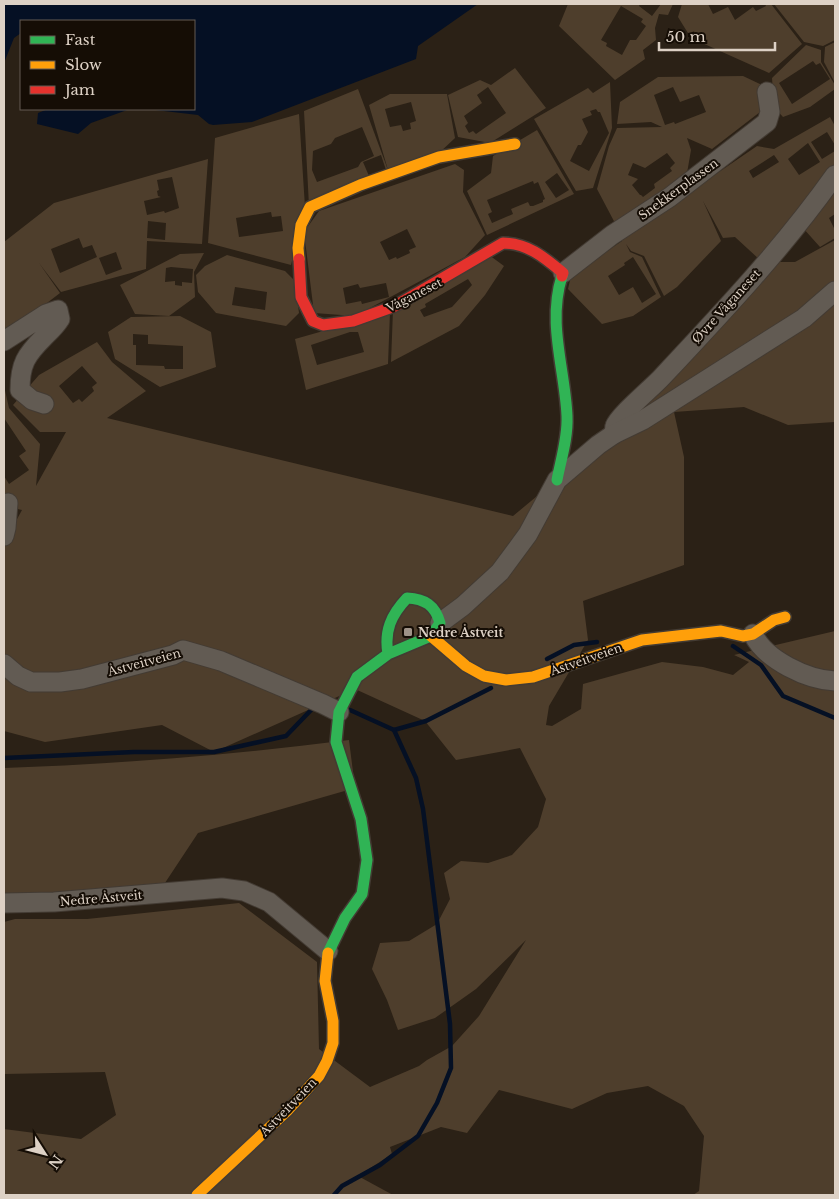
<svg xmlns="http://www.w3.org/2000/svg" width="839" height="1199" font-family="'Libre Baskerville',serif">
	<rect width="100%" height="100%" fill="#2b2116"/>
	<g fill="#4e3e2c" fill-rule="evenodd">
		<path d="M568 4H640L639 6 652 16 661 4H673L668 15 659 14 655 28 656 40 643 50 645 59 615 80 559 26ZM621 6 643 19 641 22 646 26 636 40H630L622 55 606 46 607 43 601 40Z"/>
		<polygon points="682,4 708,4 713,14 728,7 735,20 753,7 756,11 766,6 765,4 771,4 802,44 769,73 691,38 678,17"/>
		<polygon points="774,4 835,4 835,40 823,46 804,42"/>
		<polygon points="835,42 835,83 824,62 825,47"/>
		<path d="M806 45 821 50V62L835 85V89L810 107 783 117 774 107 772 78ZM813 61 816 65 820 63 830 79 792 104 779 83Z"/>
		<path d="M515 68 546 108 490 143 458 137 448 95 480 80 491 85ZM488 87 506 113 476 134 473 131 469 133 465 126 468 123 464 116 482 103 477 95Z"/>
		<path d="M743 76 762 85 760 112 712 149 687 138 691 150 686 179 616 225 597 189 609 146 617 128 662 127 651 122 617 124 620 102 658 77ZM673 87 680 102 699 95 706 112 675 124 674 122 665 125 654 95ZM667 153 675 163 670 168 672 171 654 184 655 188 643 197 641 195H640L632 185 638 179 628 175 633 163 645 168Z"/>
		<path d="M610 82 612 128 593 188 576 191 534 119 588 88 593 93ZM596 109 598 112H600L609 133 589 171 570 161 578 145H581L588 132 582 119 592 115 590 111Z"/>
		<path d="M358 89 388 170 309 206 304 111ZM362 127 374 156 361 162 358 167 317 182 312 170 313 151 331 144 335 138ZM381 155 386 170 369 176 363 162Z"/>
		<path d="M390 94H447L455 138 438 154 388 170 369 105ZM411 102 416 121 410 123 411 129 403 131 401 125 390 127 385 109Z"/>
		<path d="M299 114 305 207 291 265 208 243 215 138ZM271 212 272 217 281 216 283 231 239 237 236 218Z"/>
		<path d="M830 117 835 126V145L827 132 811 142 822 159 835 151V165L823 182 760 260 735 237 723 238 703 201 721 241 677 287 664 296 644 256 631 251 626 244 630 252 642 257 661 297 633 316 602 324 568 289 571 276 622 241 621 239 757 146 774 149ZM808 143 820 162 799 175 788 159ZM774 155 779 162 753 178 749 171ZM633 257 656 294 642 303 633 287 619 295 608 276 625 265 624 263Z"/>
		<path d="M537 130 574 194 487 235 467 191 491 173 493 156ZM557 173 569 190 556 198 545 182ZM533 181 534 184 538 182 545 199 543 200V202L533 206H530L528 202 511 209 513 214 492 223 488 214 492 212 487 200Z"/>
		<path d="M208 159 202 244 147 241 146 269 61 292 39 263 60 293 4 336V242L54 203ZM172 177 179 208 165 213 164 211 147 215 144 201 161 197 158 196 157 191 159 190 157 180ZM148 221 166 223 165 240 147 238ZM79 238 83 248 92 245 97 257 60 273 51 249ZM116 252 122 269 106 275 99 258Z"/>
		<path d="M455 164 464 170 463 192 485 235 465 257 355 316 314 313 304 232 319 211ZM407 229 416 247 409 250 410 253 397 259 396 257 389 260 380 242ZM386 283 389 297 362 304 361 301 346 304 343 288 358 284 360 288Z"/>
		<polygon points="835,181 835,214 829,218 835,230 835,238 820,247 803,228"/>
		<path d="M835 240V422L788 425 744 407 674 412 684 457V565L583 601 588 640 549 706 546 725 552 726 581 709 583 684 662 662 703 667 733 675 749 662 734 655 835 631V1195H693L699 1191 704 1136 684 1106 648 1086 607 1093 572 1109 499 1090 467 1133 441 1127 390 1147 392 1154 358 1176 393 1195H4V1129L81 1139 116 1115 105 1072 4 1074V922L15 919H87L239 903 317 962 319 1049 370 1087 419 1066 427 1060 452 1046 479 1016 526 940 476 989 435 1018 398 1030 387 1000 372 969 380 943 409 941 437 924 450 899 444 873 461 861 488 863 512 855 538 827 546 799 520 748 456 760 425 721 355 689 214 752 162 725 45 742 4 731V543L22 510 4 506V476L9 484 29 470 19 456 26 451 4 418V386L9 408 40 444 36 486 66 432H40L13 405 39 375 97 342 112 362 146 391 107 418 513 516 560 477 778 262H795ZM82 366 97 383 92 387 94 391 82 402 79 399 73 403 59 386Z"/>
		<path d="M204 253 194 272 195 297 169 316 135 314 120 285 180 254ZM171 267 193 269 192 283 182 282V286L175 285V281L165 282 166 268Z"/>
		<path d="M227 255 285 271 295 281 299 313 286 326 216 313 198 292 196 275 205 266ZM235 287 267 292 265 310 232 305Z"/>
		<path d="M489 255 504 266 485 295 459 326 391 362 393 310ZM468 279 472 285 452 307 424 317 420 310 426 307 425 304Z"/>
		<path d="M390 312 388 364 306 390 295 339ZM350 332H358L364 352 317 365 311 345Z"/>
		<path d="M180 316 211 332 216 367 160 387 115 359 108 332 131 317ZM133 334 148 335V344L183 346V369H165L164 366 136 365V345H133Z"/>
		<path d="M349 740 355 788 198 833 157 895 4 903V768C120 764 234 755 349 740Z"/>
	</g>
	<g fill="#051024">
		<polygon points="4,4 478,4 418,46 416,59 252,122 213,125 209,124 198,115 147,109 194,109 194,21 21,21 21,33 14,38 4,63"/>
		<polygon points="48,109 130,109 91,123 78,134 37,124 38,113"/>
	</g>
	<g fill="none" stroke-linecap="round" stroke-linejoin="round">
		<g stroke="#051024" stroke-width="4.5">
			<polyline points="733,646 761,665 783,696 835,718"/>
			<polyline points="547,659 574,645 597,642"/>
			<polyline points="394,730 426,721 491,688"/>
			<polyline points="4,758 134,752 214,752 286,736 313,708 315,708"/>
			<polyline points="334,1195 342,1186 380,1165 418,1136 437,1103 451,1068 450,1024 423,809 416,778 394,730 350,710"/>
		</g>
		<defs>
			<g id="street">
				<polyline points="563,273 612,235 670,197 767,122 770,112 767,92"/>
				<path d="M4 341 46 314 58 310 60 319C55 327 50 331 44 337 26 355 20 364 20 390L32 400 44 404"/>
				<path d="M614 434C615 431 614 428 615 426 618 416 653 387 662 377 723 312 784 247 835 175"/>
				<polyline points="4,536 6,528 8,503"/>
				<polyline points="440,623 463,606 500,572 528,534 557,480 598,445 614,434 643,420 804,318 835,291"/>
				<path d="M753 634C765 660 808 680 835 681"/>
				<polyline points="4,664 18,676 31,682 60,682 82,679 173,655 183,650 221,661 323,704 339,712"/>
				<polyline points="4,903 54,902 222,888 244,891 269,902 328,951"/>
			</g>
			<g id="fast">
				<path d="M557 480C561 459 568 438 567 416 565 369 547 323 562 276"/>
				<path d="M328 953 345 918 362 894 367 860 361 819 336 742 339 712 357 677 388 654 431 636 440 623C435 605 425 599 407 598 391 615 384 631 388 654"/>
			</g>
			<g id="slow">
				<polyline points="299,259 298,248 301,225 310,207 360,185 439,157 515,144"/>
				<polyline points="431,636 466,666 484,676 506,680 533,677 642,640 721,631 743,636 753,634 774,620 785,617"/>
				<polyline points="197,1195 287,1111 319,1076 327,1061 333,1043 333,1021 325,981 328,953"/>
			</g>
			<path id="jam" d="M299 259 301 297 313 321 323 325 353 321 395 306 503 243C528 243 545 258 563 273L562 276"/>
		</defs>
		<use href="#street" stroke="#433b33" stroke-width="21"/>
		<use href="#fast" stroke="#433b33" stroke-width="14"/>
		<use href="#slow" stroke="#433b33" stroke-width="14"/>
		<use href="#jam" stroke="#433b33" stroke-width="14"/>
		<use href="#street" stroke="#625b53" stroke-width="19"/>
		<use href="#fast" stroke="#30b455" stroke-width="11"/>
		<use href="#slow" stroke="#ff9f0a" stroke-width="11"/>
		<use href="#jam" stroke="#e5322d" stroke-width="11"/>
	</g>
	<rect fill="#9f9388" stroke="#150d05" stroke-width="2" x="403" y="627" width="10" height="10" rx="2.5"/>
	<g text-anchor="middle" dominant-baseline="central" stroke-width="4" stroke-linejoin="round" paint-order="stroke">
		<g font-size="12" fill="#ddd1c5" stroke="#150d05">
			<text transform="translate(678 189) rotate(-36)">Snekkerplassen</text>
			<text transform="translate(414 295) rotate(-27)">Våganeset</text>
			<text transform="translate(726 306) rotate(-48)">Øvre Våganeset</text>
			<text transform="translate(586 659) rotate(-19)">Åstveitveien</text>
			<text transform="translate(144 662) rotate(-15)">Åstveitveien</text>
			<text transform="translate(101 898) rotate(-5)">Nedre Åstveit</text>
			<text transform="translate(288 1107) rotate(-46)">Åstveitveien</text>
		</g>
		<g font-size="12" font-weight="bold" fill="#ddd1c5" stroke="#150d05" text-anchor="start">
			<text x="418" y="632">Nedre Åstveit</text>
		</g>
	</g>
	<rect width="839" height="1199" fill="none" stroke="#ddd1c5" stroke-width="10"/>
	<rect x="20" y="20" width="175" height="90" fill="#150d05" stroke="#655b52"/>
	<rect x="30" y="36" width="25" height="8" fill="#30b455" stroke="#655b52"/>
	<text x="65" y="45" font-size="15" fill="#ddd1c5">Fast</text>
	<rect x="30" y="61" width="25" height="8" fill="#ff9f0a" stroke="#655b52"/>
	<text x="65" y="70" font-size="15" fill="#ddd1c5">Slow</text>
	<rect x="30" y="86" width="25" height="8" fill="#e5322d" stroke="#655b52"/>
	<text x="65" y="95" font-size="15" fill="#ddd1c5">Jam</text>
	<g transform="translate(45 1154) rotate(126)" stroke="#150d05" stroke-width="4" paint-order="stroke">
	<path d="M0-4L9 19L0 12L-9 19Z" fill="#ddd1c5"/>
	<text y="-8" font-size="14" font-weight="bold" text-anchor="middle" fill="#ddd1c5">N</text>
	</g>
	<path d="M659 42v8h116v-8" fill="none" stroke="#ddd1c5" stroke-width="2.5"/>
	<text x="666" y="42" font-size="15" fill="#ddd1c5" stroke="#150d05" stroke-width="4" paint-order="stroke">50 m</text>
</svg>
